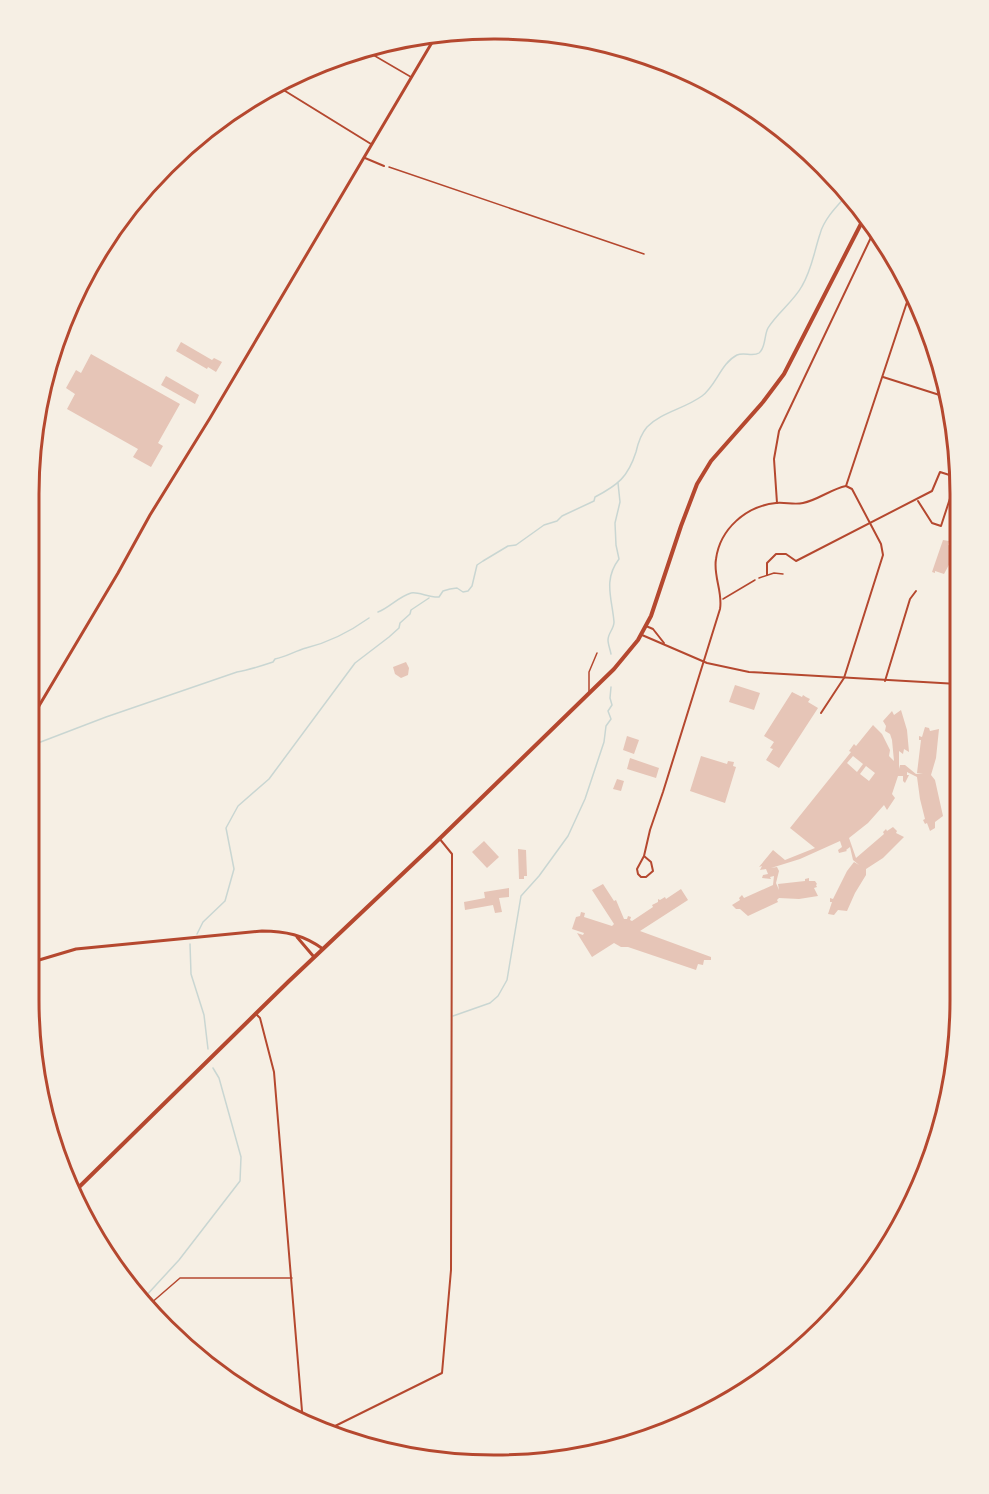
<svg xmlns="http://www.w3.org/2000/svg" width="989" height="1494" font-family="Overpass,sans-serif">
	<rect width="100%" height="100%" fill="#f6efe4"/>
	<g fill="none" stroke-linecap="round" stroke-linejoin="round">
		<g stroke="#c9d6d2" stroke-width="1.5">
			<path d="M378 612C389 608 398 597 411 593 417 591 430 598 439 597L443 591 450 589 457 588 463 592 468 591 472 586 477 565 483 561 508 546 516 545 544 525 557 521 562 516 594 501 595 497C618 485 628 477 636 452 638 443 641 434 647 427 662 412 684 409 702 396 716 386 721 363 737 355 744 352 753 357 759 353 766 348 764 335 768 328 777 313 794 301 802 286 812 269 814 252 820 234 824 219 837 206 848 194"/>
			<path d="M611 654C610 649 608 644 608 640 608 633 614 629 614 622 612 598 603 580 619 559L616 545 615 523 620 502 618 483"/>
			<path d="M30 744 38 743 106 717 237 672C249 670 261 666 273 662L275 659C286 657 295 651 306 648 330 642 348 633 369 618"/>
			<polyline points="197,934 203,922 225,901 234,869 226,828 238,806 269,779 355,663 389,637 399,628 400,623 410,614 411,610 429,598"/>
			<polyline points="190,944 191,974 204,1015 208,1049"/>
			<polyline points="453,1016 490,1003 498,996 507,980 521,896 539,876 568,836 585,799 604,742 606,726 611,719 608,711 612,705 610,698 611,687"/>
			<polyline points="144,1298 179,1260 240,1181 241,1157 219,1078 213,1068"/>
		</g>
	</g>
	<g fill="#e6c5b7" fill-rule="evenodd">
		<polygon points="181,342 212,360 214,358 222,362 216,372 208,367 207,369 176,351"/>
		<polygon points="91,354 180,404 158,443 163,446 151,467 133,457 138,449 67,409 75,394 66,388 76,370 81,373"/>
		<polygon points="166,376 199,395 195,404 161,385"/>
		<polygon points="943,540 949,541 948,545 953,546 951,561 944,574 935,571 935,573 932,572"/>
		<polygon points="406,662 409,668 408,675 401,678 395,674 393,667"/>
		<polygon points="735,685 760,693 754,710 729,702"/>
		<polygon points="792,692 802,697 803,695 806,697 810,699 808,702 818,708 779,768 766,760 773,749 770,748 774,742 764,736"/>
		<path d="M901 710 907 730 909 752 904 749 903 754 899 751V769L900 765H905L916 774 923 773H917L921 740H919V736L922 737 925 727 929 728 930 731 939 729 936 758 931 775 935 780 943 816 935 822V828L930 831 927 823 925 824 923 820 925 819 920 799 917 777 907 772V775H909L905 783 903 781V776H898L892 794 895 798 887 810 884 805 868 823 849 838 856 858 884 834 883 832 886 829 887 831 893 827 897 831 896 833 904 837 883 858 866 869V875L855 893 847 911 838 910 834 915 828 914 832 902H830V898L833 899 847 871 854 862 859 865 853 860 850 847 846 850 847 851 839 853 838 850 842 847 840 841 800 859 771 868 777 867 779 871 776 883 779 890 778 884 805 881V879L809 878V881H815L817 884 816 885 817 887 814 888 818 896 799 899 779 898 777 900 778 902 748 916 740 909H736L732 905 740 900 739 898 742 895 744 898 773 885 774 876 770 877 771 879 762 878 763 875 768 874 766 869 760 870 762 866 759 867 773 850 785 860 815 848 790 828 851 752 849 751 854 744 856 746 873 725 882 734 890 750 889 756 894 761 892 740 890 734 885 731 886 726 883 721 892 711 894 715ZM853 756 863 764 857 772 847 763ZM866 766 875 773 869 781 860 774Z"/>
		<polygon points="627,736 639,740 634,754 623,750"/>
		<polygon points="701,756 727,764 728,761 734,762 733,766 736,767 725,803 690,791"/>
		<polygon points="630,758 659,768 656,778 627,769"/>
		<polygon points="617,779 624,781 621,791 613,789"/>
		<polygon points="484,841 499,857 487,868 472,852"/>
		<polygon points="518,849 526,850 527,876 524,876 524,879 519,879"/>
		<polygon points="603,884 614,901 616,900 624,919 627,919 628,916 631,917 630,920 632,921 653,907 652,905 658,902 658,899 660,900 665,897 666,899 681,889 688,900 640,931 711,957 711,960 704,960 703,965 698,964 696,970 628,947 621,947 614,943 592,957 577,933 583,935 584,933 572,929 576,917 580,916 581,912 585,913 584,917 612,926 614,924 592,890"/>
		<polygon points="509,888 509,897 499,898 502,912 495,913 493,905 465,910 464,902 485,898 484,892"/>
	</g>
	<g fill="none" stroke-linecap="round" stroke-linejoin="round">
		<g stroke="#b5482f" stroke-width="1.5">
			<polyline points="389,167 644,254"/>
			<polyline points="723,599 755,580"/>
		</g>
		<g stroke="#b5482f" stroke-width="1.5">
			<polyline points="363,49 411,77"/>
			<polyline points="759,578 774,573 783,574"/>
			<polyline points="589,692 589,672 597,653"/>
			<polyline points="150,1304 180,1278 292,1278"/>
		</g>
		<g stroke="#b5482f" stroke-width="2">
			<polyline points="277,86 371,144"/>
			<polyline points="365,158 384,166"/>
			<polyline points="883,377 949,398"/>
			<polyline points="846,486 912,287"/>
			<polyline points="918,501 932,523 941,526 957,477"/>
			<polyline points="777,503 774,459 779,431 875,229"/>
			<polyline points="767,575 767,563 776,554 786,554 796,561 932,491 940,472 959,478"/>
			<polyline points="646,626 653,629 664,643"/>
			<polyline points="642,635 707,663 749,672 958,684"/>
			<polyline points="885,681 910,599 916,591"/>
			<polyline points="950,684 959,653"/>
			<polyline points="821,713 844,678 883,555 881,544 852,489 846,486"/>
			<path d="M644 856 651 862 653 871 646 877H641L638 874 637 869 644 856 650 830 663 792 720 609C723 592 713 576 716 559 720 529 746 506 776 503 785 502 794 505 803 503 818 500 831 489 846 486"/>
			<polyline points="256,1014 260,1018 274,1072 303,1423"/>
			<polyline points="323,1432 442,1373 451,1270 452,854 439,838"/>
		</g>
		<g stroke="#b5482f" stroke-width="3">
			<polyline points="30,721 118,573 150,515 210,418 437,34"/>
			<polyline points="297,937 314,957"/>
			<path d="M29 963 76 949 262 931C285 931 304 935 323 949"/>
		</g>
		<polyline stroke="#b5482f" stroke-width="4" points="74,1192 288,982 432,846 614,669 638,640 651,616 681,526 697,484 711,461 763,402 784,374 866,214"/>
	</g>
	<path d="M0 0H989V1494H0ZM494 39H495A455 455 0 0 1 950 494V1000A455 455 0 0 1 495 1455H494A455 455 0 0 1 39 1000V494A455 455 0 0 1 494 39Z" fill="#f6efe4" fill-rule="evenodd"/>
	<path fill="none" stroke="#b5482f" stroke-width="3" d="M494 39H495A455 455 0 0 1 950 494V1000A455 455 0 0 1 495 1455H494A455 455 0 0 1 39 1000V494A455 455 0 0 1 494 39Z"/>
</svg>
